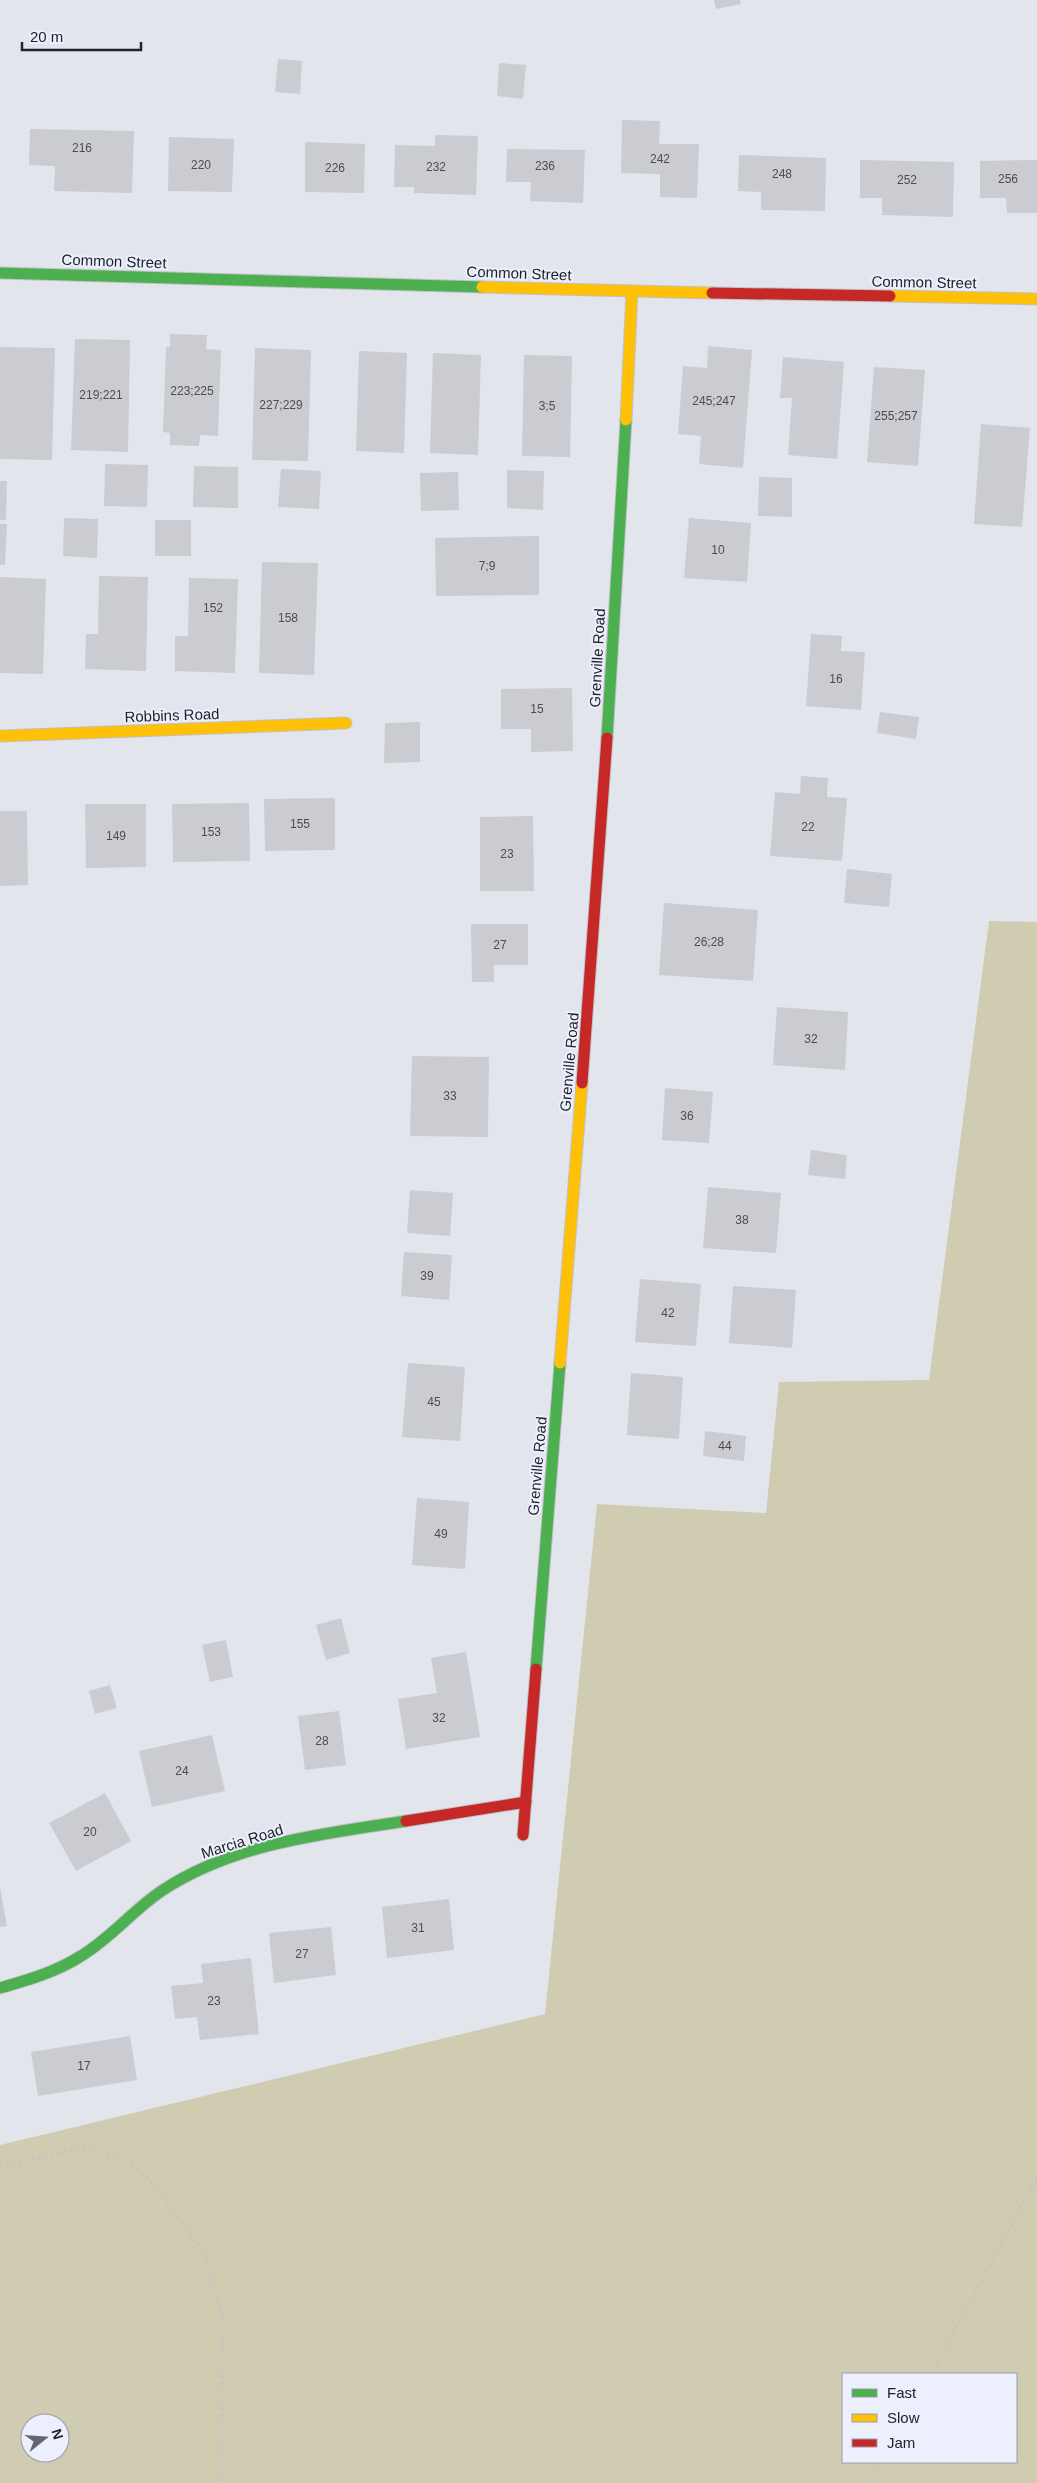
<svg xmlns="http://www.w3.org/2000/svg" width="1037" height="2483" font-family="Helvetica,sans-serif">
	<rect width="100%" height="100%" fill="#e3e5ed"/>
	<path fill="#d0ccb1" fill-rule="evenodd" d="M989 921 1037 922V2483H0V2145L545 2014 597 1504 766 1513 779 1382 929 1380ZM1016 2374V2462H843V2374ZM30 2423H60V2453H30Z"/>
	<g fill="#caccd2">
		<polygon points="714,0 740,0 741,4 716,9"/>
		<polygon points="278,59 302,61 300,94 275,92"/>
		<polygon points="499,63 526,65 523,99 497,96"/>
		<polygon points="622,120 660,121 659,144 699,144 697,198 660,197 660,174 621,173"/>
		<polygon points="30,129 134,131 132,193 54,191 55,166 29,165"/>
		<polygon points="435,135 478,136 476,195 414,193 414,187 394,187 395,145 435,146"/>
		<polygon points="169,137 234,139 232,192 168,191"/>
		<polygon points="305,142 365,144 364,193 305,192"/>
		<polygon points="507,149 585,150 583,203 530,201 531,182 506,182"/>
		<polygon points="739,155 826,158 825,211 761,210 761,192 738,191"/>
		<polygon points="860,160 954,162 953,217 882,215 882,198 860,198"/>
		<polygon points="1037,160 1037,213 1007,213 1006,198 980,198 980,161"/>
		<polygon points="170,334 207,335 206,349 221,350 218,436 200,435 199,446 170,445 170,433 163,432 166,347 170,347"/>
		<polygon points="75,339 130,340 128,452 71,450"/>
		<polygon points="708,346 752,350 743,468 699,464 701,436 678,434 683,366 707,368"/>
		<polygon points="0,347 55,348 52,460 0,459"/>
		<polygon points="255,348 311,350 308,461 252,460"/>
		<polygon points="359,351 407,353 404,453 356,451"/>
		<polygon points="433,353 481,355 478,455 430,453"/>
		<polygon points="524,355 572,356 570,457 522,456"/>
		<polygon points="783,357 844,362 837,459 788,455 792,398 780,398"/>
		<polygon points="874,367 925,370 918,466 867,462"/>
		<polygon points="981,424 1030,428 1022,527 974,524"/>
		<polygon points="105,464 148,465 147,507 104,506"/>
		<polygon points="194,466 238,467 238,508 193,507"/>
		<polygon points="281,469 321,471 319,509 278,507"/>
		<polygon points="507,470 544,471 543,510 507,508"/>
		<polygon points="458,472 459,510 421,511 420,473"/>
		<polygon points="759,477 792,478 792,517 758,516"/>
		<polygon points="0,481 7,481 6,520 0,520"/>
		<polygon points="64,518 98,519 97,558 63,556"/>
		<polygon points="689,518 751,523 747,582 684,578"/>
		<rect x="155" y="520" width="36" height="36"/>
		<polygon points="0,524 7,524 5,565 0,565"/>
		<polygon points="539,536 539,595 436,596 435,538"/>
		<polygon points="262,562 318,563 314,675 259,673"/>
		<polygon points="99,576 148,577 146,671 85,669 86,634 98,634"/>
		<polygon points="0,577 46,579 43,674 0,673"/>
		<polygon points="189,578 238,579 235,673 175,671 175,636 188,636"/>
		<polygon points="811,634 842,636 841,651 865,652 861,710 806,706"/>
		<polygon points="572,688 573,751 531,752 531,729 501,729 501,689"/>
		<polygon points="880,712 919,717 916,739 877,733"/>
		<polygon points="420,722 420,762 384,763 385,723"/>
		<polygon points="801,776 828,778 827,797 847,798 842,861 770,856 775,792 800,794"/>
		<polygon points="335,798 335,850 265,851 264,799"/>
		<polygon points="249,803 250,861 173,862 172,804"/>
		<polygon points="85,804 146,804 146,867 86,868"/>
		<polygon points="0,811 27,811 28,885 0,886"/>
		<polygon points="533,816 534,891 480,891 480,817"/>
		<polygon points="847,869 892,874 889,907 844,903"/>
		<polygon points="664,903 758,910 753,981 659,975"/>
		<polygon points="471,924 528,924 528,965 494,965 494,982 472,982"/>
		<polygon points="777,1007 848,1012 845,1070 773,1065"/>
		<polygon points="412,1056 489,1057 488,1137 410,1136"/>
		<polygon points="665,1088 713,1092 709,1143 662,1140"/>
		<polygon points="811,1150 847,1155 845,1179 808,1175"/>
		<polygon points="708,1187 781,1193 776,1253 703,1248"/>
		<polygon points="410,1190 453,1193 450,1236 407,1233"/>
		<polygon points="404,1252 452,1255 449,1300 401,1296"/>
		<polygon points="640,1279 701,1284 696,1346 635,1342"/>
		<polygon points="733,1286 796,1290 792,1348 729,1343"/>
		<polygon points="408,1363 465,1367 460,1441 402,1437"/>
		<polygon points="631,1373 683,1377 679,1439 627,1435"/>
		<polygon points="705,1431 746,1436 744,1461 703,1456"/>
		<polygon points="417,1498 469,1502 465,1569 412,1565"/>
		<polygon points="341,1618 350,1653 326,1660 316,1625"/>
		<polygon points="226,1640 233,1677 210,1682 202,1645"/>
		<polygon points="466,1652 480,1737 406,1749 398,1699 437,1693 431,1658"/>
		<polygon points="110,1685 117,1708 95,1714 89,1691"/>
		<polygon points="339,1711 346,1765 305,1770 298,1716"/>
		<polygon points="212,1735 225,1791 152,1807 139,1751"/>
		<polygon points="105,1793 131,1841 76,1871 49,1823"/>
		<polygon points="0,1887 7,1926 0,1927"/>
		<polygon points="449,1899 454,1950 387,1958 382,1907"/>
		<polygon points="331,1927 336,1975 274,1983 269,1933"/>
		<polygon points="251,1958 259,2034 200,2040 197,2017 175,2019 171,1986 203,1983 201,1964"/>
		<polygon points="130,2036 137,2080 38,2096 31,2052"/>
	</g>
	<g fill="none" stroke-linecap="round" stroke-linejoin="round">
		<defs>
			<g id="fast">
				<polyline points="0,273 482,287"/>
				<polyline points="607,738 626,420"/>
				<polyline points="536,1669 560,1363"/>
				<path d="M0 1988C28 1980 56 1972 81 1956 111 1938 134 1909 163 1890 235 1843 323 1834 406 1821"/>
			</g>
			<g id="slow">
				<polyline points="482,287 712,293"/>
				<polyline points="890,296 1037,299"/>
				<polyline points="626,420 632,291"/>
				<polyline points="0,736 346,723"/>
				<polyline points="560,1363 582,1083"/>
			</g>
			<g id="jam">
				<polyline points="712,293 890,296"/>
				<polyline points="582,1083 607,738"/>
				<polyline points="406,1821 526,1802"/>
				<polyline points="523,1835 536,1669"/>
			</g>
		</defs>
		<use href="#fast" stroke="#c0c2c7" stroke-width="13"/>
		<use href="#slow" stroke="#c0c2c7" stroke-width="13"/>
		<use href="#jam" stroke="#c0c2c7" stroke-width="13"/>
		<g stroke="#c3c4c7" stroke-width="3" stroke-dasharray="2.5 4" stroke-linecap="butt">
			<polyline points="0,2166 87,2147 125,2160 148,2178 202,2249 222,2313 221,2483"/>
			<polyline points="931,2374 1037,2177"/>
			<polyline points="871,2483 883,2462"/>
		</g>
		<use href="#fast" stroke="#4caf50" stroke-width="11"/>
		<use href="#slow" stroke="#ffc107" stroke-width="11"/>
		<use href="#jam" stroke="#c62828" stroke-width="11"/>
	</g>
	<g text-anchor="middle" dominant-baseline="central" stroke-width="4" stroke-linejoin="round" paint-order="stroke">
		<g font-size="12" fill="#4c4d52">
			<text x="82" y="148">216</text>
			<text x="660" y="159">242</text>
			<text x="201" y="165">220</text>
			<text x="545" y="166">236</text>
			<text x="436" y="167">232</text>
			<text x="335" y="168">226</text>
			<text x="782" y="174">248</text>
			<text x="1008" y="179">256</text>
			<text x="907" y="180">252</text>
			<text x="192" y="391">223;225</text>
			<text x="101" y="395">219;221</text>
			<text x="714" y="401">245;247</text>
			<text x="281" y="405">227;229</text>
			<text x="547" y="406">3;5</text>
			<text x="896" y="416">255;257</text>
			<text x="718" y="550">10</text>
			<text x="487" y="566">7;9</text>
			<text x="213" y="608">152</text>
			<text x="288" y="618">158</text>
			<text x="836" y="679">16</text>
			<text x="537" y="709">15</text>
			<text x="300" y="824">155</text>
			<text x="808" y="827">22</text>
			<text x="211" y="832">153</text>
			<text x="116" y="836">149</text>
			<text x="507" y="854">23</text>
			<text x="709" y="942">26;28</text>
			<text x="500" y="945">27</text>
			<text x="811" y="1039">32</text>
			<text x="450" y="1096">33</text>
			<text x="687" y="1116">36</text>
			<text x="742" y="1220">38</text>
			<text x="427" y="1276">39</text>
			<text x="668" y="1313">42</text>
			<text x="434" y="1402">45</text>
			<text x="725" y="1446">44</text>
			<text x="441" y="1534">49</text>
			<text x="439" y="1718">32</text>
			<text x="322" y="1741">28</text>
			<text x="182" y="1771">24</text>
			<text x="90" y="1832">20</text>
			<text x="418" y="1928">31</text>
			<text x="302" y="1954">27</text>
			<text x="214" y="2001">23</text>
			<text x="84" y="2066">17</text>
		</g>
		<g font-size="15" fill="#222328" stroke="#eceffe">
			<text transform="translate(114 261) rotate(2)">Common Street</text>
			<text transform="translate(519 273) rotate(2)">Common Street</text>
			<text transform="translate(924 282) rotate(1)">Common Street</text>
			<text transform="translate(597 658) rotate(-87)">Grenville Road</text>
			<text transform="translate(172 715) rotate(-2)">Robbins Road</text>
			<text transform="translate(569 1062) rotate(-85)">Grenville Road</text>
			<text transform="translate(537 1466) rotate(-85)">Grenville Road</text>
			<text transform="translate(242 1841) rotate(-17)">Marcia Road</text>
		</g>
	</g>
	<rect x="842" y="2373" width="175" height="90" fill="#eceffe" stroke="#9b9da8"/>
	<rect x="852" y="2389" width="25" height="8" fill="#4caf50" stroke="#9b9da8"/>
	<text x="887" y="2398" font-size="15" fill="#222328">Fast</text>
	<rect x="852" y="2414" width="25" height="8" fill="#ffc107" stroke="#9b9da8"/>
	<text x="887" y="2423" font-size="15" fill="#222328">Slow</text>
	<rect x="852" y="2439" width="25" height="8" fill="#c62828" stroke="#9b9da8"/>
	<text x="887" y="2448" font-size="15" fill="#222328">Jam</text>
	<g transform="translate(45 2438) rotate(73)"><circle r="24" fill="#eceffe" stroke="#9b9da8"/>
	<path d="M0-4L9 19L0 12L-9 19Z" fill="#66676d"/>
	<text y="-8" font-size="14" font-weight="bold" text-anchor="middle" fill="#222328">N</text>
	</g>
	<path d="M22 42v8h119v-8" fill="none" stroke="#222328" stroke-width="2.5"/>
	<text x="30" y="42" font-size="15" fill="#222328" stroke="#eceffe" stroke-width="4" paint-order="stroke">20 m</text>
</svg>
